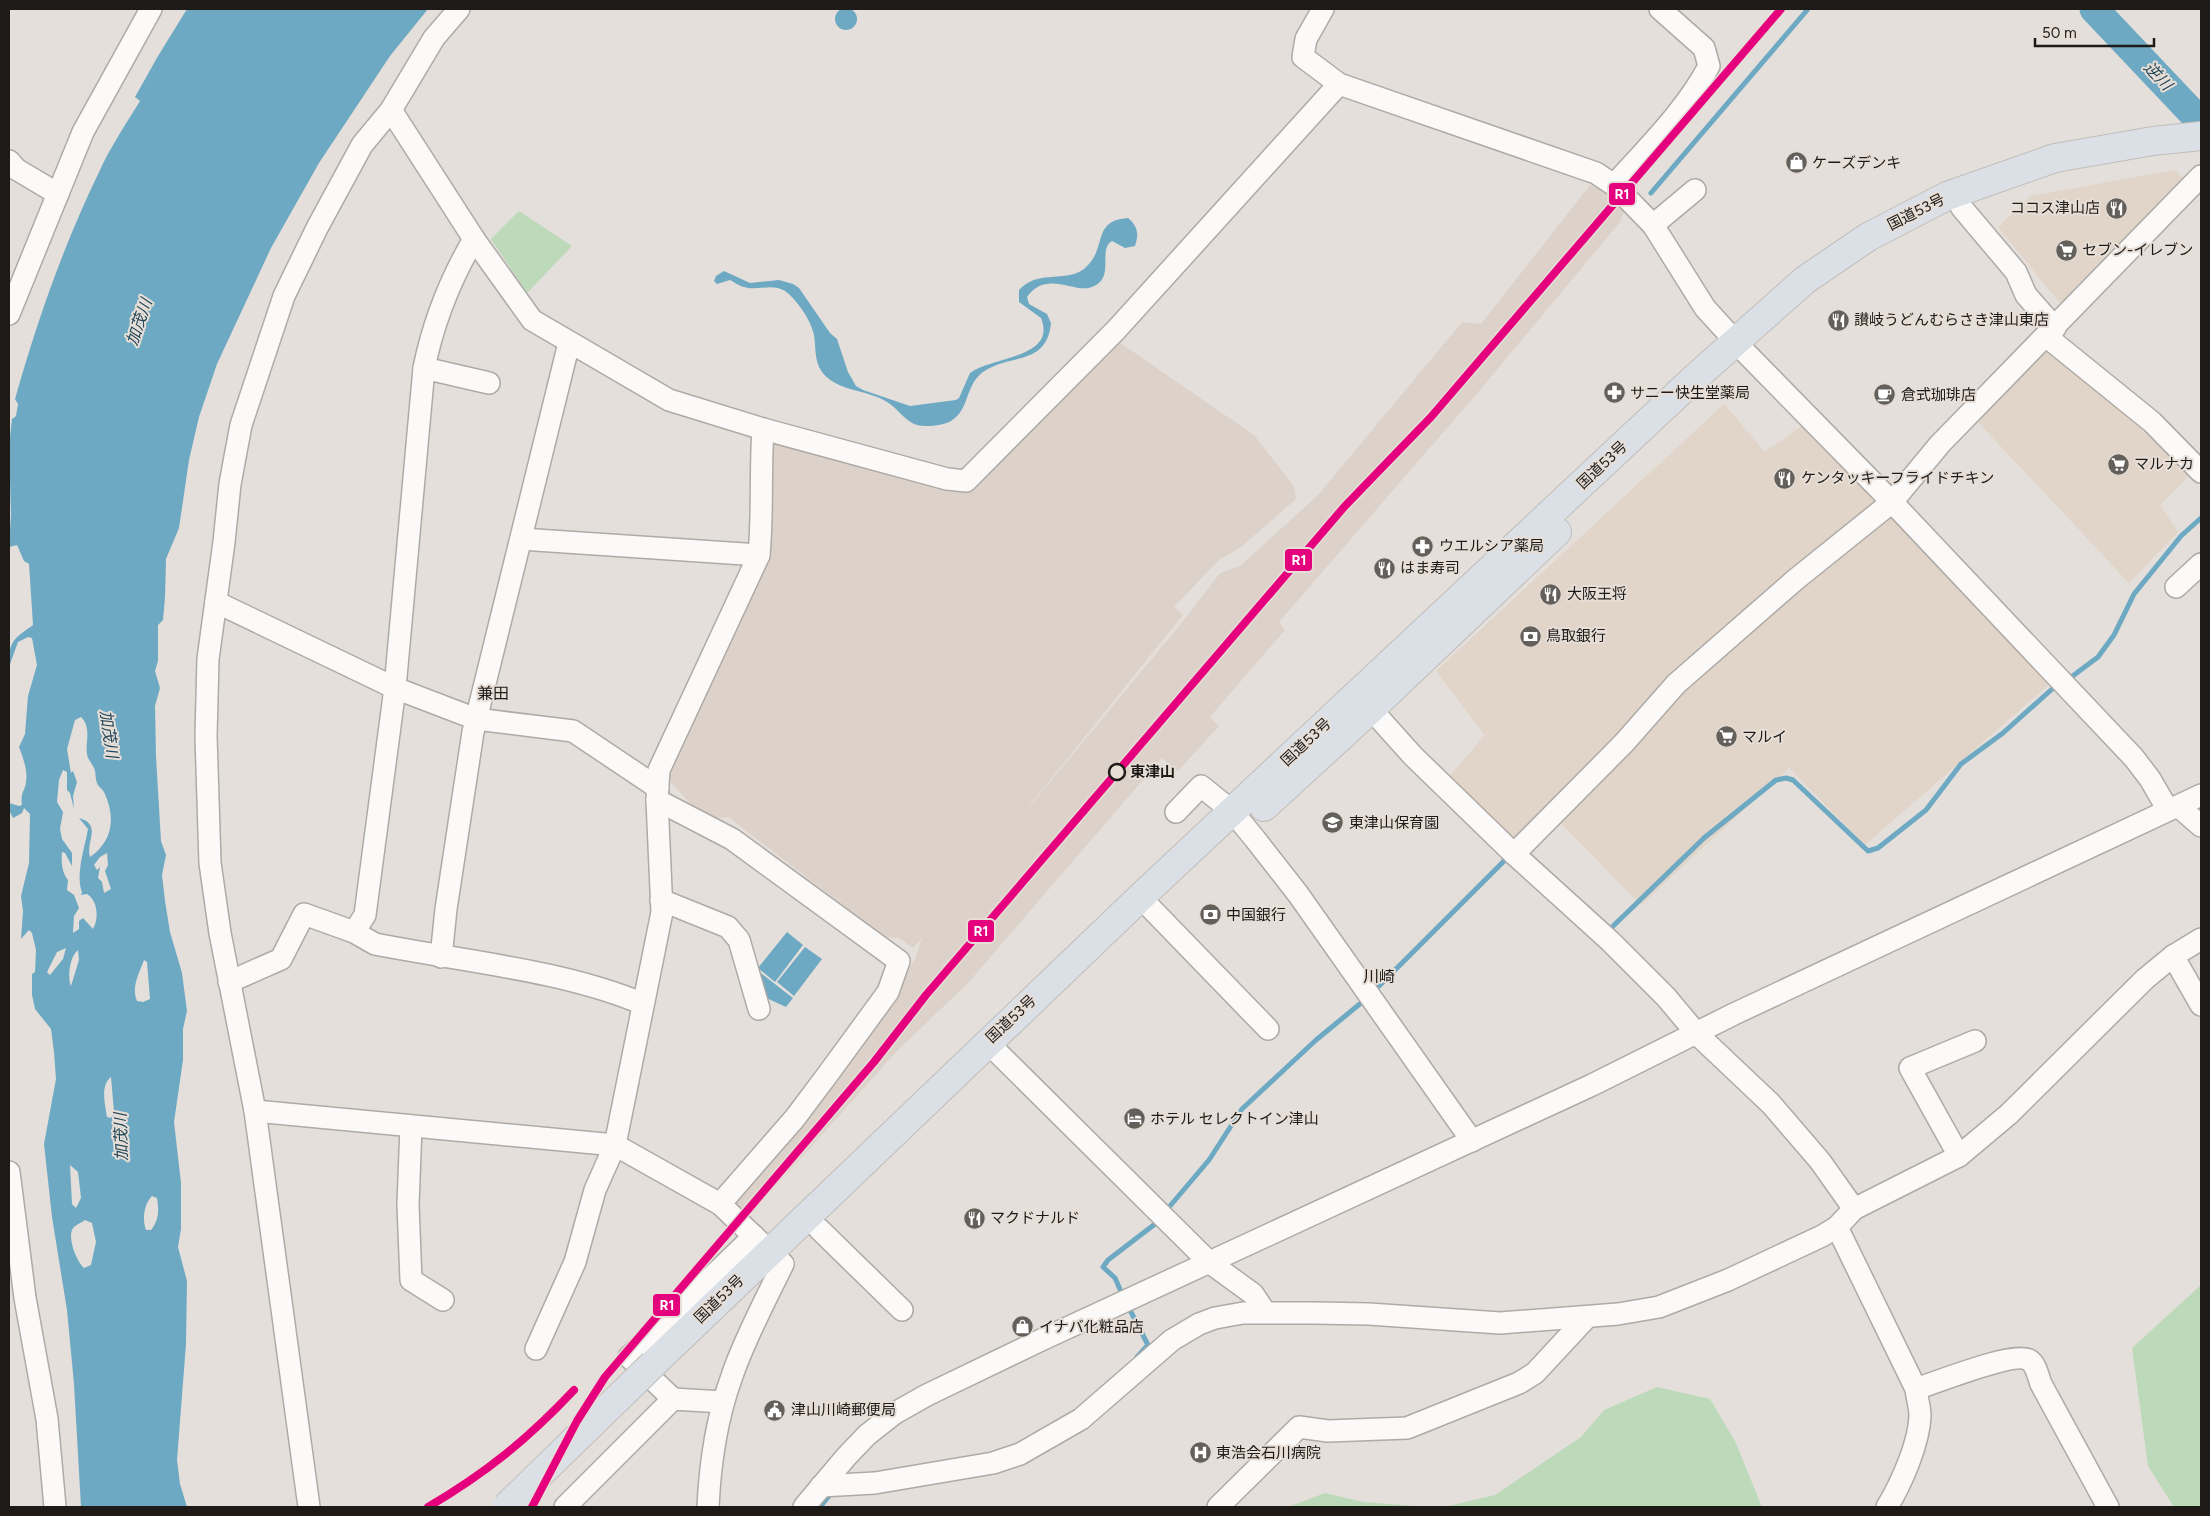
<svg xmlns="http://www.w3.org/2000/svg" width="2210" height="1516" font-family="Figtree,'Noto Sans JP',sans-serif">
	<rect width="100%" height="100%" fill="#e4dfda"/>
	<g fill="#e1d4c9">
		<polygon points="2175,170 2189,184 2067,312 1998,227 2031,196"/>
		<polygon points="2047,345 2191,474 2160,505 2178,532 2129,583 1978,422"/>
		<polygon points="1724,404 1765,452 1804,424 2053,681 1865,845 1789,768 1641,905 1548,810 1513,845 1446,780 1485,735 1436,671"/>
	</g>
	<polygon fill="#ddd2ca" points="1590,185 1607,193 1625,209 1620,222 1480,390 1279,622 1285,630 1210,717 1219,726 1178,771 1162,758 968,983 897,1051 746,1219 729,1204 865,1038 915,959 922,938 913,948 899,938 885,937 728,817 704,819 666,777 766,554 769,439 972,490 1116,340 1254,435 1294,486 1296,499 1241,547 1219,560 1174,607 1183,615 997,846 1188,615 1220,573 1240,566 1318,495 1462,322 1481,324"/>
	<g fill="#bcdaba">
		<polygon points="519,211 572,246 527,293 491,239"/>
		<polygon points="2201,1285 2201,1507 2174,1507 2148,1466 2132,1348"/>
		<polygon points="1657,1387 1710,1399 1735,1441 1762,1507 1444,1507 1495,1495 1581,1437 1604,1410"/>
		<polygon points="1325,1493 1363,1502 1430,1507 1288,1507"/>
	</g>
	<g fill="#6da9c3" fill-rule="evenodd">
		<circle cx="846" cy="19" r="11"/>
		<path d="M187 9H428L390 56 319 163 271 248 217 364 199 417 189 460 179 528 166 559 165 597 163 620 158 625V661L155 671 160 688 155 706 156 756 161 841 166 855 162 875 165 901 170 932 182 973 187 1011 183 1029V1060L174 1122 181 1183V1229L178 1247 187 1281 186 1344 177 1460 180 1484 187 1507H81L74 1384 67 1310 52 1217 44 1144 56 1079 54 1052 51 1029 35 1009 32 995V974L35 972 36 950 32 933 29 930 21 939 23 911 21 896 29 863 30 814 24 808 22 813 13 818 9 810V803L19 806 22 805C20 791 25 792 26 782 28 770 23 758 19 747L25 734 28 696 37 665 32 638 28 637 18 642 9 667C9 641 12 640 33 625L29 564 24 561 17 545 9 547 11 515 9 446 12 419 16 416 18 404 15 399C37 321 64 244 100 170 111 146 126 124 140 101L135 97 158 56ZM81 717C92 728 85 742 87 754 87 759 92 763 94 768 96 772 95 778 97 783 98 787 102 788 104 792 116 817 113 841 90 857 85 842 103 825 79 818L88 829C85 847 75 875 82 892L81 895 87 894C98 901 99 918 93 929L83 918 79 921V929L73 933 74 916 79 908 74 895 67 890 68 880C62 873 61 862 62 852L65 853 72 866V853L62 839 60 829 63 812 57 802 59 780 63 770 67 772V790L70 793 74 809 73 796 77 782 73 771 71 773 67 749 75 720ZM107 853 108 865 105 871 111 889 104 893 102 882 98 878 100 867 97 870 94 865 100 857ZM66 948 63 959 50 975 47 972 57 952ZM78 950 79 960 71 986C67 977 70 956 78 950ZM144 960 147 962 150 999 143 1002 137 1001C131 987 139 974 144 960ZM111 1077 114 1112 111 1118 107 1117C105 1104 100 1086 111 1077ZM70 1165 78 1172 81 1198 76 1208 72 1204ZM152 1196 157 1198C159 1210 159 1220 151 1230H146C142 1219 144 1204 152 1196ZM85 1220 92 1223 96 1242 91 1265 84 1268C77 1262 68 1240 72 1230 74 1225 81 1223 85 1220Z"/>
		<path d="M1128 218C1138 226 1139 235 1135 246L1125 248 1112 241C1097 250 1116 278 1092 287 1075 294 1046 269 1027 297L1029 304 1047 314 1051 323C1047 365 1012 354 986 370 964 383 971 409 951 421 942 426 927 427 917 425 905 421 900 411 890 404 871 389 838 393 822 372 814 361 816 347 814 335 811 320 797 300 785 291 772 283 757 291 744 287 739 286 734 282 730 280L717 284 714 281 716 276 724 271 750 283 779 280 793 284 799 288 830 333 837 339 848 372 856 386 863 390 910 406 956 400 959 398 970 373C994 356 1057 358 1041 318L1019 302V290C1038 269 1066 283 1084 269 1109 248 1090 221 1128 218Z"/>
		<polygon points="787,932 803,945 775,982 758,968"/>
		<polygon points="805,947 822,959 794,996 777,982"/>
		<polygon points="757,970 793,998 786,1007 760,995"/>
	</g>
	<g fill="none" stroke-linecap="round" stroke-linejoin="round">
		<g stroke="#6da9c3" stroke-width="5">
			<polyline points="1651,193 1808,9"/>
			<polyline points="2066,681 2098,657 2114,635 2134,594 2181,536 2201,518"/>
			<polyline points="1608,931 1704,838 1776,780 1786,778 1793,780 1868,851 1878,848 1926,810 1961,764 2003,733 2051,690 2059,685"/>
			<polyline points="1379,986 1510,855"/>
			<polyline points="1170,1206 1209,1160 1242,1109 1316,1040 1361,1003"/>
			<polyline points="1123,1296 1115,1278 1103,1267 1108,1260 1155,1224"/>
			<polyline points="1131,1312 1148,1345 1137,1357"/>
			<polyline points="820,1507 829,1496"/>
		</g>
		<polyline stroke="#6da9c3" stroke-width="29" points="2094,9 2201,122"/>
		<defs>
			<g id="minor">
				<polyline points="1323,9 1306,39 1303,57 1339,84 1596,173 1614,185 1653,225 1705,308 1746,353 1892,502 2134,758 2150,779 2168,810"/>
				<polyline points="391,110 474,239 532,320 669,400 763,429 947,479 966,481 1116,330 1339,84"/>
				<polyline points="9,161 16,169 58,194"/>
				<path d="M1614 185C1647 148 1686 110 1709 66L1704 48 1660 9"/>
				<polyline points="1954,193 1962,208 2016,272 2026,295 2055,328"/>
				<polyline points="1653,225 1695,190"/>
				<polyline points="9,314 83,132 151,9"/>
				<polyline points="2047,337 2152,422 2201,472"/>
				<polyline points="424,368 489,383"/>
				<polyline points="521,539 759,555"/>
				<polyline points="2176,587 2201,564"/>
				<polyline points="216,602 395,688 476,719 573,731 658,788"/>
				<polyline points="1361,698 1413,756 1514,854 1610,941 1666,997 1697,1034 1771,1104 1820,1161 1854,1209"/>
				<polyline points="657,800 732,839 899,961 888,992 828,1074 795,1118 720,1204"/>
				<polyline points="2178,806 2201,826"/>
				<polyline points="1176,812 1201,786 1232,811 1255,839 1298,894 1472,1141"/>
				<polyline points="1514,854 1624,743 1676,684 1795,580 1892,502 1940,444 2201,176"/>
				<polyline points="1140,897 1268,1029"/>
				<polyline points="661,900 728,927 739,940 759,1009"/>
				<path d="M354 932 365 915 395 688 424 368C433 324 451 278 474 239"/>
				<polyline points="2173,956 2201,1005"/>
				<polyline points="441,957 446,909 473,732 569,343"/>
				<path d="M229 982 281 959 304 914 354 932 375 944C460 961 563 970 643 1004"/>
				<polyline points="987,1042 1209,1262 1253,1294 1265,1312"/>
				<path d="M255 1111 615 1145 720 1204 783 1264C766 1299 744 1340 732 1376 717 1417 710 1463 708 1507"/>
				<polyline points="411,1126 408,1205 411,1280 443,1300"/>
				<polyline points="1959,1156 1910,1068 1975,1041"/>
				<polyline points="9,1172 25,1298 47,1419 55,1507"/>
				<path d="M1837 1227 1916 1389C1917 1398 1920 1408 1920 1416 1919 1444 1901 1484 1887 1507"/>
				<polyline points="819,1229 902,1310"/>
				<path d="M536 1349 575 1262 595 1190 615 1145 662 912 657 800 659 770 759 555C763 513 760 471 763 429"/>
				<path d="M1916 1389C1935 1383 2014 1351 2029 1360 2036 1364 2038 1376 2041 1384L2108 1507"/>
				<polyline points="673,1399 629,1357 754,1236"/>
				<polyline points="821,1486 875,1483 993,1463 1020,1454 1081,1419 1172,1340 1199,1324 1215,1318 1243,1313 1314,1313 1369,1314 1500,1323 1618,1314 1659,1307 1728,1280 1822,1236 1837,1227 1854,1209 1959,1156 2009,1114 2145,979 2173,956 2201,939"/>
				<polyline points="309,1507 255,1111 220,933 210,863 206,736 208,659 224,542 230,484 241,425 284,296 317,228 362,145 391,110 434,38 459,9"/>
				<polyline points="565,1507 673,1399 723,1402"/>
				<polyline points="804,1507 846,1457 867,1435 895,1413 927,1395 1039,1341 1592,1085 1734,1014 2201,795"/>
				<polyline points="1218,1507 1299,1427 1328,1431 1407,1428 1519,1383 1535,1373 1587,1317"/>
			</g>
			<g id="highway">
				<polyline points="1264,807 1371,709 1557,532"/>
				<polyline points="653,1364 1149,889 1697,376 1805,280 1868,237 1947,196 2055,158 2153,141 2201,136"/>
			</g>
		</defs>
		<use href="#minor" stroke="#aeaaa6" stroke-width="24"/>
		<use href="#highway" stroke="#c0bdba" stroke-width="30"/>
		<use href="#minor" stroke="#fbfaf9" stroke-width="21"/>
		<use href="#highway" stroke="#dbe0e6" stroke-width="28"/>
		<defs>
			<polyline id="highway-bridge" points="506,1507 653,1364"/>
		</defs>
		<use href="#highway-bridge" stroke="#c0bdba" stroke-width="30" stroke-linecap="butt"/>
		<use href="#highway-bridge" stroke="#dbe0e6" stroke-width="28"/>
		<defs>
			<g id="rail-1">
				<path d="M428 1507C486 1473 528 1439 574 1390"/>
				<polyline points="532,1507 577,1421 605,1377 874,1062 926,995 1345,506 1431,417 1781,9"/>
			</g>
		</defs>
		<use href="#rail-1" stroke="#e7ded7" stroke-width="11"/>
		<use href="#rail-1" stroke="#e5007d" stroke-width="8"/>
	</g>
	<defs>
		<symbol id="shop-disc" viewBox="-11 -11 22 22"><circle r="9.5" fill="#635f5b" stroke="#e7ded7"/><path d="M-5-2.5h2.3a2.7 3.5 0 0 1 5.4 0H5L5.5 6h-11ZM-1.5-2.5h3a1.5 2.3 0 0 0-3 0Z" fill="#fff"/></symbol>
		<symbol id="restaurant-disc" viewBox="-11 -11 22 22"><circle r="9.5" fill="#635f5b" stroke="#e7ded7"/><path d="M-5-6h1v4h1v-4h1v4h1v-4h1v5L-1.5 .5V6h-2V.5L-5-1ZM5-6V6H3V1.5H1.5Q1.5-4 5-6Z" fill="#fff"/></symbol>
		<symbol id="supermarket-disc" viewBox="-11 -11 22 22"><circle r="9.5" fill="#635f5b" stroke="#e7ded7"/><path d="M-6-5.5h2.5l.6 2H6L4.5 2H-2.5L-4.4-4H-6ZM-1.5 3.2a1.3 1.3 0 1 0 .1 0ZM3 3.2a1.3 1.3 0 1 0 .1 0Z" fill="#fff"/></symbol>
		<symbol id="pharmacy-disc" viewBox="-11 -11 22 22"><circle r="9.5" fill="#635f5b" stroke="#e7ded7"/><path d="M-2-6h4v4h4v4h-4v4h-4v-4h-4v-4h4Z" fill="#fff"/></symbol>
		<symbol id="cafe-disc" viewBox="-11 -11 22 22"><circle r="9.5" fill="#635f5b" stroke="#e7ded7"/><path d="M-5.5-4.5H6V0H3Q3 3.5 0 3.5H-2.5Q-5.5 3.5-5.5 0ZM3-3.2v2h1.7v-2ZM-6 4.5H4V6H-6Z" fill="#fff"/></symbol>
		<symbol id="bank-disc" viewBox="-11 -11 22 22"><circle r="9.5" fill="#635f5b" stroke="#e7ded7"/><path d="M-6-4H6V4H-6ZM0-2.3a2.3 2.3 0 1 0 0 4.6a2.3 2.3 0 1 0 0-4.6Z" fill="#fff"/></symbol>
		<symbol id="school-disc" viewBox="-11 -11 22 22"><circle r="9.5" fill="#635f5b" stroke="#e7ded7"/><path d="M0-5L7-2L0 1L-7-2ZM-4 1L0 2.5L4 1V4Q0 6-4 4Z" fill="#fff"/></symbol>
		<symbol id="hotel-disc" viewBox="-11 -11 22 22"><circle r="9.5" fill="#635f5b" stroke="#e7ded7"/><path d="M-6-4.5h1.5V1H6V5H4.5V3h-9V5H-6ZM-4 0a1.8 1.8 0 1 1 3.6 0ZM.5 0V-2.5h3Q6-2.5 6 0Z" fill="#fff"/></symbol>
		<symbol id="civic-disc" viewBox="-11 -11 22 22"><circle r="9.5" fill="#635f5b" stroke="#e7ded7"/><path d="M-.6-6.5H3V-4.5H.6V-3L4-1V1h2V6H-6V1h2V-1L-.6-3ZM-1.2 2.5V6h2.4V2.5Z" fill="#fff"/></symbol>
		<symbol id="hospital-disc" viewBox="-11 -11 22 22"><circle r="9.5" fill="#635f5b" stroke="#e7ded7"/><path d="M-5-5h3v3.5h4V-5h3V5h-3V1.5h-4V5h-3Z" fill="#fff"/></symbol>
	</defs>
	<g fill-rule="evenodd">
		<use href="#shop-disc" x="1784" y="150" width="25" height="25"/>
		<use href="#restaurant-disc" x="2104" y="196" width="25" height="25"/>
		<use href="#supermarket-disc" x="2054" y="238" width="25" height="25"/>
		<use href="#restaurant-disc" x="1826" y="308" width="25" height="25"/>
		<use href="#pharmacy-disc" x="1602" y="380" width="25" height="25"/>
		<use href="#cafe-disc" x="1872" y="382" width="25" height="25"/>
		<use href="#supermarket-disc" x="2106" y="452" width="25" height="25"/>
		<use href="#restaurant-disc" x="1772" y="466" width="25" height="25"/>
		<use href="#pharmacy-disc" x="1410" y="534" width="25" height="25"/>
		<use href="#restaurant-disc" x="1372" y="556" width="25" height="25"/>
		<use href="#restaurant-disc" x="1538" y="582" width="25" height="25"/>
		<use href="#bank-disc" x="1518" y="624" width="25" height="25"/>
		<use href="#supermarket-disc" x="1714" y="724" width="25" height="25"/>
		<use href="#school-disc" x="1320" y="810" width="25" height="25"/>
		<use href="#bank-disc" x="1198" y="902" width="25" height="25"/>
		<use href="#hotel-disc" x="1122" y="1106" width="25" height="25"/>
		<use href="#restaurant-disc" x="962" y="1206" width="25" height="25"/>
		<use href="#shop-disc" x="1010" y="1314" width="25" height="25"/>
		<use href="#civic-disc" x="762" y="1398" width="25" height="25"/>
		<use href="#hospital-disc" x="1188" y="1440" width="25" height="25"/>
	</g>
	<circle fill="#e7ded7" stroke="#1d1a17" stroke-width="2.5" cx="1117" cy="772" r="8"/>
	<g text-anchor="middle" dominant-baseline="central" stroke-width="4" stroke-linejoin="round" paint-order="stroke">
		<g font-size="15" fill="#1d1a17" stroke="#e7ded7" text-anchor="start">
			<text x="1812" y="163">ケーズデンキ</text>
			<text x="2100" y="208" text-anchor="end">ココス津山店</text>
			<text x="2082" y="250">セブン-イレブン</text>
			<text x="1854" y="320">讃岐うどんむらさき津山東店</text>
			<text x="1630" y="393">サニー快生堂薬局</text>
			<text x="1901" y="395">倉式珈琲店</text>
			<text x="2134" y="464">マルナカ</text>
			<text x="1801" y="478">ケンタッキーフライドチキン</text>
			<text x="1439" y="546">ウエルシア薬局</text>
			<text x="1400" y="568">はま寿司</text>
			<text x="1567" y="594">大阪王将</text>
			<text x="1546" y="636">鳥取銀行</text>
			<text x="1742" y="737">マルイ</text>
			<text x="1349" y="823">東津山保育園</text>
			<text x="1226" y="915">中国銀行</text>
			<text x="1150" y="1119">ホテル セレクトイン津山</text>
			<text x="990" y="1218">マクドナルド</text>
			<text x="1039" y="1327">イナバ化粧品店</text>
			<text x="791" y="1410">津山川崎郵便局</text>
			<text x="1216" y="1453">東浩会石川病院</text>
		</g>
		<g font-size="15" fill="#1d1a17" stroke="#e7ded7">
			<text transform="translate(1916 212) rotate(-27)">国道53号</text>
			<text transform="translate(1602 465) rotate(-43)">国道53号</text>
			<text transform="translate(1306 742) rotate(-43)">国道53号</text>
			<text transform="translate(1011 1019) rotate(-43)">国道53号</text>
			<text transform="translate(719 1299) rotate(-44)">国道53号</text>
		</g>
		<g font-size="15" font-weight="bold" fill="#1d1a17" stroke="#e7ded7" text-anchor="start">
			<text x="1130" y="772">東津山</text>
		</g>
		<g font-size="16" font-style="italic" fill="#214759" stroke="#e7ded7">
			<text transform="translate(2158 76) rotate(46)">逆川</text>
			<text transform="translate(139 322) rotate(-71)">加茂川</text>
			<text transform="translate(109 734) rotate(82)">加茂川</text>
			<text transform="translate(121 1137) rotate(-92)">加茂川</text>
		</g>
		<g font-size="16" fill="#1d1a17" stroke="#e7ded7">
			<text x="493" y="693">兼田</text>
			<text x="1379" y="976">川崎</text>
		</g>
	</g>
	<g stroke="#e7ded7" stroke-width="2">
		<rect x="1608" y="182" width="28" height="24" rx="5" fill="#e5007d"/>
		<rect x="1284" y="548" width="29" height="24" rx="5" fill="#e5007d"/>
		<rect x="967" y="919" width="28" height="24" rx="5" fill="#e5007d"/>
		<rect x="652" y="1293" width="29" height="24" rx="5" fill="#e5007d"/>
	</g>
	<g font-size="14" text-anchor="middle" font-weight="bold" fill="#fff">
		<text x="1622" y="199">R1</text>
		<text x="1299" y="565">R1</text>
		<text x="981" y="936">R1</text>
		<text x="667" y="1310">R1</text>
	</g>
	<rect width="2210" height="1516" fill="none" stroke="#1d1a17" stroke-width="20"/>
	<path d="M2035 38v8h119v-8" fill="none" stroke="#1d1a17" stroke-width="2.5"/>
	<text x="2042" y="38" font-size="15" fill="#1d1a17" stroke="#e7ded7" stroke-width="4" paint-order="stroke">50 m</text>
</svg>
